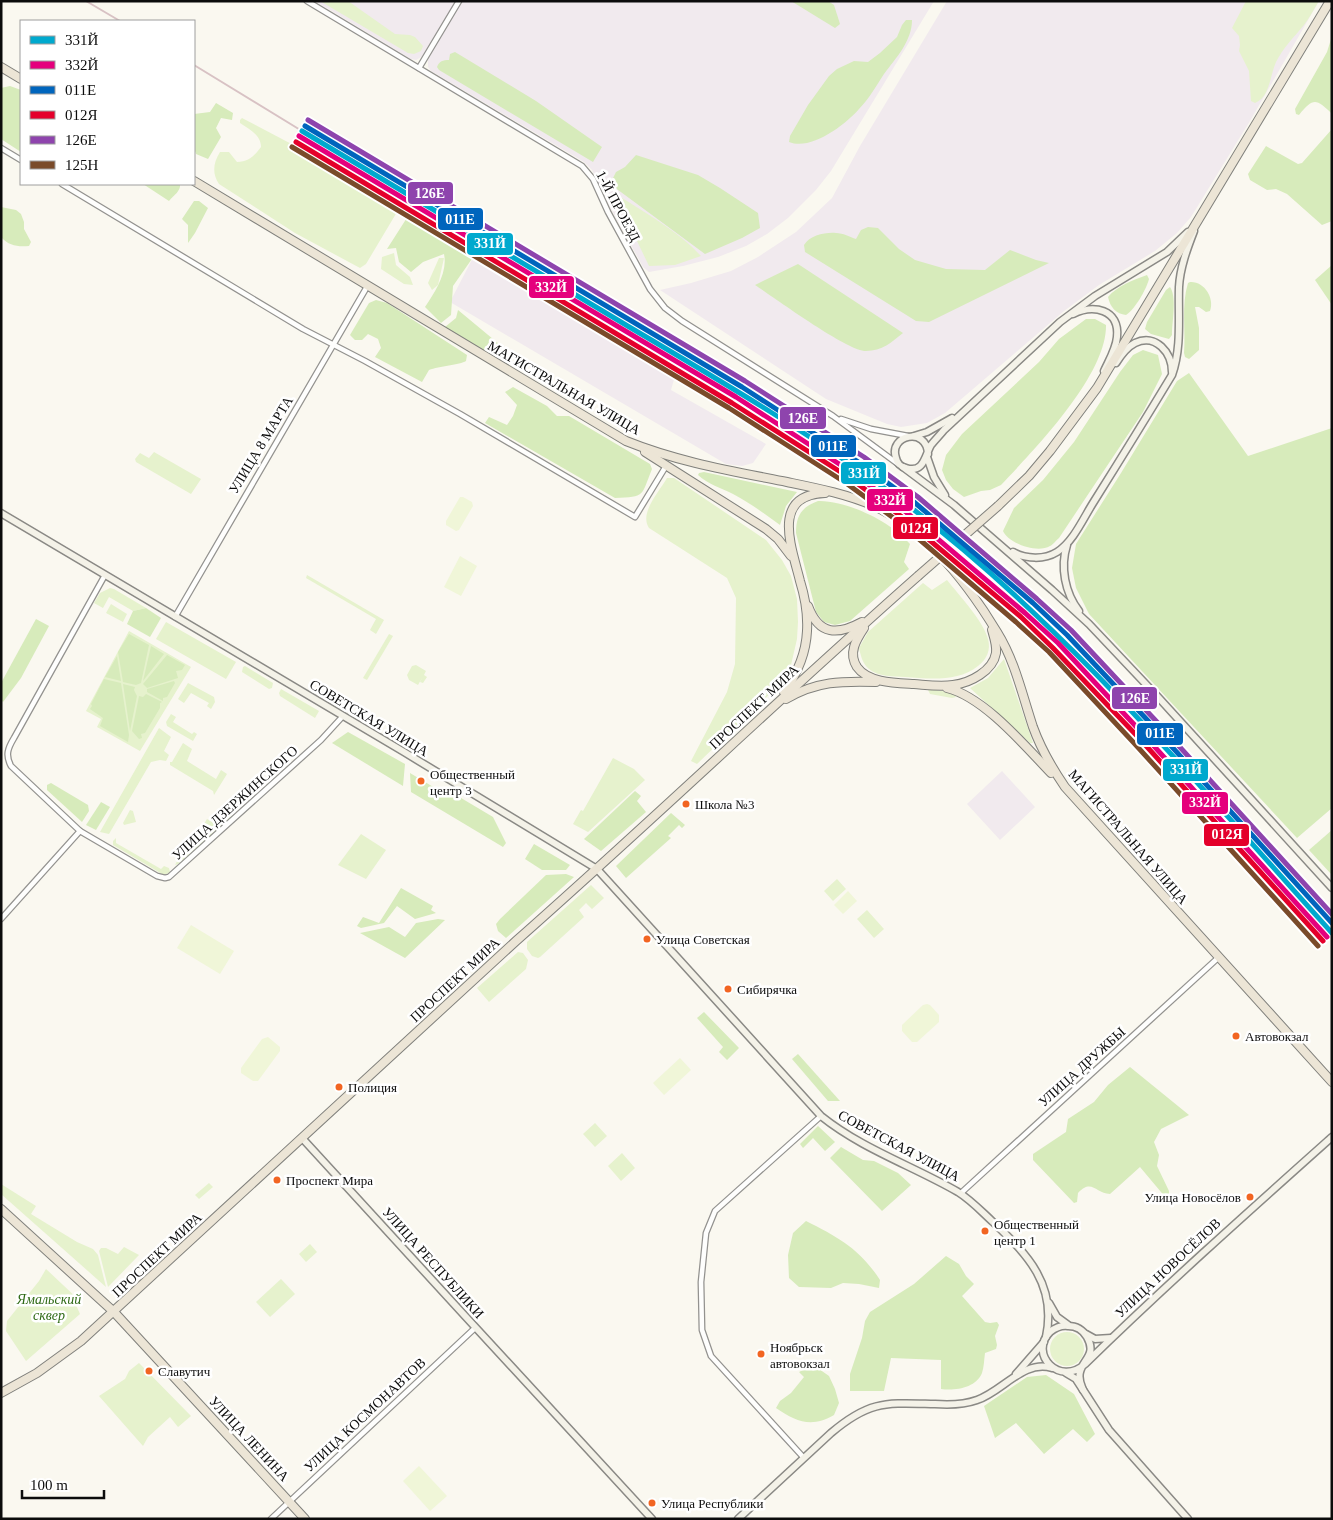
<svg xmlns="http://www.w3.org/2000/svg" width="1333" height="1520" font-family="Georgia,serif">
	<rect width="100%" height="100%" fill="#faf8f0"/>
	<g fill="#f1eaee">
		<polygon points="315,1 457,1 423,56 416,60 411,59"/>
		<polygon points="462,1 934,1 831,171 816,190 788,218 767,234 746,246 718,257 683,266 649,272 643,267 611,209 592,170 584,162 431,71 428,67 428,59"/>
		<polygon points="947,1 1319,1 1250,121 1191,217 1177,233 1155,251 1099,285 1064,311 945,413 927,423 901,427 887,424 826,399 660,290 691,283 731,271 758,257 796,232 832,198 860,146"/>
		<polygon points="478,248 594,316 675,376 671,390 766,444 753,463 742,466 726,464 450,302"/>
		<polygon points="1002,771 1035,807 1000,840 967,804"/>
	</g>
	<g fill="#e6f2cd">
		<polygon points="320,1 348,1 395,34 410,35 415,37 423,46 421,51 414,54 408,53"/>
		<path d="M1246 1H1319C1314 9 1310 17 1304 25 1294 37 1283 48 1276 62 1270 75 1270 97 1255 103L1251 101 1249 71 1239 51 1240 45 1239 36 1232 28Z"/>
		<path d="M242 118 318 158 347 170 395 195 399 201 400 207 366 264 360 268 295 233 219 184C212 174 213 163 220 152H229L237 162C249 162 254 156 261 147 261 135 249 129 240 123V120Z"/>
		<path d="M614 193C644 212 677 230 701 256L675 265 649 266Z"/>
		<polygon points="394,253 396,265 410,277 413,285 404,284 381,269 382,257"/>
		<polygon points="439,258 444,258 438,285 432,290 428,283"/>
		<polygon points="154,452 201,479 191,494 136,462 135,459 140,453 149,458"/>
		<path d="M667 478H674L766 540 782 560 791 576 797 599 798 622 797 639 791 665 779 685 697 764 691 761 727 692 735 664 736 598 727 578 649 528C639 513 659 492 667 478Z"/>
		<polygon points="307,575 384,620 376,634 370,630 376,619 306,578"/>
		<path d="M947 580C959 595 984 622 988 639 991 650 987 659 978 666 958 682 930 679 905 677 894 676 878 677 869 669 862 663 861 656 859 648L868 632 923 583 932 590Z"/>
		<polygon points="110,588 114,589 146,608 133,611 109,597 103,608 94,603 100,593"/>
		<polygon points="111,604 127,614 123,622 106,613"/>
		<polygon points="166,622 236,662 226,679 156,639"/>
		<polygon points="129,631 191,667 140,751 97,727 101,719 86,711"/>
		<polygon points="389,634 393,636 367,680 363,678"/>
		<polygon points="1004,659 1033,743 1030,743 970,688 988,678"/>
		<polygon points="416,665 426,671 424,675 427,677 423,683 420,682 422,678 418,685 409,680 407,675 412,666"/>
		<polygon points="245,666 273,683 272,688 269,689 242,672 243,667"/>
		<polygon points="188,683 214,697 215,702 211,709 207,706 209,703 191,693 184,703 178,699"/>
		<polygon points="281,689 319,711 315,718 280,696 279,693"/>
		<polygon points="930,689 954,693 956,697 952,698 930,694 928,690"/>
		<polygon points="171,714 176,717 173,722 192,734 194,732 197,734 193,741 167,726 166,722"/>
		<polygon points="159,728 171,737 164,751 169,755 166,761 160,760 151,762 109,834 100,832"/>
		<polygon points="183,743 192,749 187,761 216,779 221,770 227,774 214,795 213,791 170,765 170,762 172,762"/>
		<polygon points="613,758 634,769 645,780 588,832 573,824 581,810 583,811"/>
		<polygon points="225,809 232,815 232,817 178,864 175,865 193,833 197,835 207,819 215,824"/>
		<polygon points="130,810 133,811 136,822 124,825 123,823"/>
		<polygon points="361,834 386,850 366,879 338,865"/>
		<polygon points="116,838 116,843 161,869 164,866 169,868 170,872 166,874 162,874 113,845 113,841"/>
		<polygon points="837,879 846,889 833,901 824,891"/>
		<polygon points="591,885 604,898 592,909 586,903 579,910 584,917 540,957 538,958 532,956 527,949 527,942"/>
		<polygon points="867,910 884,929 874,938 857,919"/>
		<polygon points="518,952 523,953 528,960 526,969 489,1002 477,988"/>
		<polygon points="595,1123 607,1136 595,1147 583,1134"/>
		<polygon points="622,1153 635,1168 621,1181 608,1166"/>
		<polygon points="209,1183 213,1187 199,1199 195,1195"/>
		<polygon points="1,1184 36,1206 31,1214 77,1242 93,1249 98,1255 106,1287 1,1194"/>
		<polygon points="310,1244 317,1252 306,1262 299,1254"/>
		<polygon points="124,1247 139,1255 108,1287 99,1251 101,1248 106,1248 118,1254"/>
		<polygon points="46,1269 79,1300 76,1305 80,1314 26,1361 6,1331 7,1321 39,1281"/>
		<polygon points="281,1279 295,1294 270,1317 256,1302"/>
		<circle cx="1067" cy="1349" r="17"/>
		<polygon points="139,1363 191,1416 178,1427 170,1417 148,1437 143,1446 99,1396 125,1379 129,1371"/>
	</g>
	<g fill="#d7ebbb">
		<polygon points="791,1 828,1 834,5 840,24 835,28"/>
		<path d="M906 20H912C912 41 896 58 884 74 876 86 869 99 859 109 845 125 811 151 789 142L790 136 808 105 829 76 837 69 854 61 868 62 880 53 897 37 902 25Z"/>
		<path d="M1332 36V114C1316 98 1313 98 1299 115L1296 114 1295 109 1327 52Z"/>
		<path d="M455 52 536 101 602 147 593 162 439 70 437 67C439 61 443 60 449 60L450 54Z"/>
		<polygon points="10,86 21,90 21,152 1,139 1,88"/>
		<polygon points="216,103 233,113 232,120 221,118 216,128 221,137 208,159 196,154 194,148 194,114 210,112"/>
		<polygon points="1332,129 1332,221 1322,225 1287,194 1276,189 1267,190 1250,180 1248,174 1266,146 1298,164 1302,163"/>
		<polygon points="636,155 698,175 720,188 758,213 760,228 742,238 705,254 610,184 616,172 625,167"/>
		<path d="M143 184H180C181 191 174 195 169 201Z"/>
		<polygon points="194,201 199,201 208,208 195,233 188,243 188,225 182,219"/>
		<path d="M1 207 16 210 21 214 24 222V229L31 242 29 246C18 247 9 246 1 237Z"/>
		<path d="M410 213 476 253 453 286 451 315 441 323 425 307C435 292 448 272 444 254L423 262 411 272 399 262 396 248 387 249Z"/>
		<path d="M868 227 878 228 899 249 915 260 946 269 985 270 1010 250 1036 260 1049 263 929 322 916 321 805 252 804 245C810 235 826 232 836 233 843 233 850 237 856 239L861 230Z"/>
		<path d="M798 264 903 333C892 342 882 351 866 351 847 351 775 298 755 285Z"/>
		<polygon points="1332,265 1332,305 1315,280"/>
		<path d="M1147 275 1149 279C1146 290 1135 309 1126 315 1116 314 1110 307 1108 297 1117 286 1133 280 1147 275Z"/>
		<path d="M1190 282C1204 281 1215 298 1210 311L1206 312 1199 307H1195L1199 328V350L1189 359 1185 357 1184 353C1186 331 1181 305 1188 283Z"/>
		<path d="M1170 287C1177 296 1172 323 1172 335L1169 339 1151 334 1145 329 1147 322 1166 290Z"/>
		<path d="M376 300 387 303 467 355 466 361C460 365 439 366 429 370L422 382 375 357 381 348 378 339 368 334 362 340H355L350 335 369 303Z"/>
		<polygon points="458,310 505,349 506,355 501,357 487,352 445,327 456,318"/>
		<path d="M1086 319H1095L1106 325C1107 375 1035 449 1001 485L990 490 981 491 964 497 953 489 946 480 942 470 946 455 962 434 1039 362 1059 339Z"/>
		<path d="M1143 350 1158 355 1162 374 1143 412 1059 538C1056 540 1053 545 1050 546 1037 554 1008 543 1003 531L1014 508 1043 480 1074 442 1120 372 1133 355Z"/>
		<polygon points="1189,373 1248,456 1332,428 1332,808 1297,838 1089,614 1076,588 1072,568 1076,544 1121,473 1177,381"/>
		<path d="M513 387 547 406 557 416H569L650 464 652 469C641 496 646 497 615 498L485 423 489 417 507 425 513 416 517 405 505 392Z"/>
		<path d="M704 472 797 492 786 506 780 525C765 514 750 503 733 494 721 488 708 484 698 475L699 473Z"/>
		<path d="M818 501C846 500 892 522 910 544L904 562 909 569 850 621 835 625 824 622 816 612 796 533C796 515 802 507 818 501Z"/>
		<polygon points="146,608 161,618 150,637 127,624 133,611"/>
		<polygon points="36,619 49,626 21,678 3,702 1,700 1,683"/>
		<polygon points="129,634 149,645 141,683 136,685 123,682 118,652"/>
		<polygon points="151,646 164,654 143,681"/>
		<polygon points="167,655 185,665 182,670 176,671 178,678 147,688 143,684"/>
		<polygon points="117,656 121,681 105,677"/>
		<polygon points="104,679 121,683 129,735 128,742 100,726 103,718 90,709 92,706 91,704"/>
		<polygon points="174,681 175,683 167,697 163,698 163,701 147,692 147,689"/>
		<polygon points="123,684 135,687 134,690 137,696 130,731"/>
		<polygon points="146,694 162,702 160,703 160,708 145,733 141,734 142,738 139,739 132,731 139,696 143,697"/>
		<polygon points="348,732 405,764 403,786 332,743"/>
		<polygon points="410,773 435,788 456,795 493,817 506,843 503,847 411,792"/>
		<polygon points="51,783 88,805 89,811 82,822 47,790 47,785"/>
		<polygon points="635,791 641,796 637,801 646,812 601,851 584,839"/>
		<polygon points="101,802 110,807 96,830 86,825"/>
		<polygon points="671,813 685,825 682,828 679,825 668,836 671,838 626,878 616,866"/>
		<polygon points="1332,830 1332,875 1309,850"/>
		<polygon points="534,844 570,865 566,870 542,870 525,859"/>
		<polygon points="566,874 574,877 506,938 498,931 496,924 500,919 546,875"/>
		<polygon points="401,888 433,906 431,910 436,913 415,919 397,906 384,923 361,928 357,926 363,917 379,923"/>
		<polygon points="438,919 445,920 405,958 360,933 389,927 405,937 416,923"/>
		<polygon points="704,1012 739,1048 727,1060 719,1052 723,1047 697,1018"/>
		<polygon points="798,1054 840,1101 828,1101 792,1059"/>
		<path d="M1130 1067 1189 1115 1161 1129 1154 1142 1159 1155 1157 1166 1169 1191V1198H1166L1140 1167 1110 1194C1096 1194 1092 1178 1078 1193L1077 1202 1074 1203 1033 1160V1154L1066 1132 1068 1119 1094 1102 1108 1085Z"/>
		<polygon points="818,1126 835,1142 825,1151 813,1138 803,1148 800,1144"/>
		<polygon points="841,1147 863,1160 874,1161 898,1173 911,1185 882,1211 830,1158"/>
		<path d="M806 1221C838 1237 860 1249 880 1280L879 1288 859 1284 843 1283 831 1288 799 1287 789 1278 788 1255 793 1233Z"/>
		<path d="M946 1256 959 1264 966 1276 974 1284 962 1296 985 1322 990 1323 997 1322 999 1325 995 1336 997 1345 996 1349 985 1353C984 1360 984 1367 982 1373 976 1388 955 1391 941 1389V1360L891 1358 884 1391H850V1374L862 1338 865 1321 870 1312 914 1284Z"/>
		<path d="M805 1369H819L829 1376 835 1389 839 1403 834 1415C812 1428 796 1422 776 1408L780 1401 791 1393 804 1377 799 1372Z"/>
		<polygon points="1046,1375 1074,1394 1095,1434 1087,1442 1073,1429 1044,1454 1016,1423 995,1438 984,1406 1027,1377"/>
	</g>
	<g fill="#f0f6d8">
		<polygon points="460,497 463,497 472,502 473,506 459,530 456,531 446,525 446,521"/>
		<polygon points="460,556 477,566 461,596 444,587"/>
		<polygon points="848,891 857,901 843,914 834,905"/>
		<polygon points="191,925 234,951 220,974 177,948"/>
		<polygon points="927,1004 930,1005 939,1015 939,1022 917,1042 912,1042 902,1031 902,1025 923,1005"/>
		<polygon points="268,1037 280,1047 280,1051 258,1081 253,1081 241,1073 241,1068 262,1039"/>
		<polygon points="680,1058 691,1070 664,1095 653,1083"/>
		<polygon points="419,1466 447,1496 430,1511 403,1481"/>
	</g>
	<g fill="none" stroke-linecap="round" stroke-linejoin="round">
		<defs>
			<g id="street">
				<polyline points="307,1 582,166 593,179 608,212 650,289 665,308 682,321 833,416 898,464"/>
				<polyline points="419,68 459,1"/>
				<polyline points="1,148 21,160"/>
				<polyline points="62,184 303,329 365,361 460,414 635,517 666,466"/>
				<polyline points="841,419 871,429 908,436"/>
				<path d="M105 575 14 738C8 748 5 755 11 766L80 831 157 876 165 878 169 877 321 740 343 716"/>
				<polyline points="175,617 368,285"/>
				<polyline points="1,919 80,831"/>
				<polyline points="961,1193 1219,957"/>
				<polyline points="804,1458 711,1356 702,1330 701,1282 706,1233 715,1211 821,1116"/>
				<polyline points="271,1519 475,1328"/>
			</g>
			<g id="secondary">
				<path d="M1073 314C1093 304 1120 309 1117 337 1116 349 1109 360 1104 371"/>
				<path d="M1116 363C1121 355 1127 347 1135 343 1156 333 1172 353 1172 372"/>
				<polyline points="914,436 927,432 952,418"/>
				<path d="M928 454C927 426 888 435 896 458 897 463 901 467 906 468 924 474 925 455 931 445 935 440 940 435 944 430L1060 322 1095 296 1167 252 1188 232"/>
				<polyline points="927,457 934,477 945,495"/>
				<polyline points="903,467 954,505 1052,590 1089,624 1158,697 1332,888"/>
				<path d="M1 513 404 752 597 869 821 1116C862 1149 913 1166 958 1192 971 1200 982 1212 993 1222 1028 1255 1057 1285 1046 1337"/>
				<path d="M1067 545C1060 567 1065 593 1079 611"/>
				<path d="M1013 552C1026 559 1044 560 1057 552 1073 542 1083 519 1093 503 1120 460 1146 418 1172 375 1182 347 1178 316 1179 287 1180 268 1187 249 1194 231"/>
				<polyline points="302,1138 465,1316 652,1519"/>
				<polyline points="1049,1303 1057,1317 1068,1325"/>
				<polyline points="1086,1334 1095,1339 1111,1338"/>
				<polyline points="1066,1373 1076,1379 1109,1430 1188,1519"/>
				<polyline points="1016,1374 1044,1342"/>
				<path d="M1083 1390C1081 1385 1078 1379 1080 1372 1083 1359 1097 1355 1087 1337 1083 1330 1076 1326 1068 1326 1061 1325 1055 1328 1050 1332 1028 1354 1060 1387 1085 1364 1165 1286 1248 1212 1332 1137"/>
				<path d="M738 1519 831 1433C870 1400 886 1403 935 1404 948 1405 963 1405 977 1400 1002 1392 1024 1359 1052 1368"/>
			</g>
			<g id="primary">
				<polyline points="1,67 21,79"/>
				<path d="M194 181 626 441C678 462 732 471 787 482 816 488 847 494 874 506 926 530 968 584 997 632 1015 661 1022 694 1033 727 1041 749 1052 768 1065 787L1332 1082"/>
				<polyline points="645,452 766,529 778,539 791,556"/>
				<polyline points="998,506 1029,476 1050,451 1097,388 1330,1"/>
				<path d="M808 606C819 636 838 635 862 622"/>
				<path d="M864 628C856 640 848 653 857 667 868 683 897 683 914 684 927 685 940 687 953 685 970 683 993 671 996 653 997 645 994 637 992 630"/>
				<path d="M947 688C984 697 1025 746 1051 773"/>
				<path d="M784 692C797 674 806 653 807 631 808 614 805 597 800 581 792 548 770 495 825 493"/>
				<path d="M786 699C817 681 841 681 876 682"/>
				<polyline points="1,1209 114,1312 305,1519"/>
				<path d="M1 1393 37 1373 81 1341 516 941C652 821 782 696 918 576"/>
			</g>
		</defs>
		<use href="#street" stroke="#93928f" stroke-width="7"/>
		<use href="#secondary" stroke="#8a8985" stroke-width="9"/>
		<use href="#primary" stroke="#80807c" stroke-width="10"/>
		<use href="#street" stroke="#fefefd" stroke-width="4.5"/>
		<use href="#secondary" stroke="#f4f2e8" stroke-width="6"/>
		<use href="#primary" stroke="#ece5d6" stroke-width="8"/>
		<g stroke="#d8c2c4" stroke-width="2">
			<polyline points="86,1 120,21"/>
			<polyline points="194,65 302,131"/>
		</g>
		<defs>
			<polyline id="primary-bridge" points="918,576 998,506"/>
		</defs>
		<use href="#primary-bridge" stroke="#80807c" stroke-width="10" stroke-linecap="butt"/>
		<use href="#primary-bridge" stroke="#ece5d6" stroke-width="8"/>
		<defs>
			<path id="rail-1" d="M302 131C412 197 521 262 631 328 726 384 821 440 909 506 1069 628 1198 785 1332 933"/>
			<polyline id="rail-2" points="299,136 736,397 853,473 906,512 1025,613 1058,643 1143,734 1327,937"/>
			<polyline id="rail-3" points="305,126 742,387 860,463 914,502 1033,603 1067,635 1153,726 1332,923"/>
			<polyline id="rail-4" points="296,142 732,403 850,478 902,517 1021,617 1053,648 1139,738 1323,941"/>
			<polyline id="rail-5" points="308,120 745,381 864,457 918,497 1037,599 1071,630 1157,722 1332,914"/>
			<polyline id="rail-6" points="292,147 729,408 846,483 899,522 1016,622 1049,652 1134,743 1318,946"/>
		</defs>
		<use href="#rail-1" stroke="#fff" stroke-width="9"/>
		<use href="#rail-2" stroke="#fff" stroke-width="9"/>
		<use href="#rail-3" stroke="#fff" stroke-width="9"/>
		<use href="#rail-4" stroke="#fff" stroke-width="9"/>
		<use href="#rail-5" stroke="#fff" stroke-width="9"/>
		<use href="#rail-6" stroke="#fff" stroke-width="9"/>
		<use href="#rail-1" stroke="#00a9ce" stroke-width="5"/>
		<use href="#rail-2" stroke="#e5007d" stroke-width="5"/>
		<use href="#rail-3" stroke="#0065bd" stroke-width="5"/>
		<use href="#rail-4" stroke="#e4002b" stroke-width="5"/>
		<use href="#rail-5" stroke="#8e44ad" stroke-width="5"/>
		<use href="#rail-6" stroke="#7a4b2a" stroke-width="5"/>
	</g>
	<g fill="#f26522" stroke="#fff" stroke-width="2">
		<circle cx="421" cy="781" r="4.5"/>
		<circle cx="686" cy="804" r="4.5"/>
		<circle cx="647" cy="939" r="4.5"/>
		<circle cx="728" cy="989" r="4.5"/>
		<circle cx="1236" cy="1036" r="4.5"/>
		<circle cx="339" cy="1087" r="4.5"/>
		<circle cx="277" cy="1180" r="4.5"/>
		<circle cx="1250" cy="1197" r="4.5"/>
		<circle cx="985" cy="1231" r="4.5"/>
		<circle cx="761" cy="1354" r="4.5"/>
		<circle cx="149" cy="1371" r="4.5"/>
		<circle cx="652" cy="1503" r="4.5"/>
	</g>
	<g text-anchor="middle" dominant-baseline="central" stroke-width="5" stroke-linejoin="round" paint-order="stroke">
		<g font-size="13" fill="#0c0c0c" stroke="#fff" text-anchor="start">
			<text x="430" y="774">Общественный<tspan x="430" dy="16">центр 3</tspan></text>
			<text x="695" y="804">Школа №3</text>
			<text x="656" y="939">Улица Советская</text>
			<text x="737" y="989">Сибирячка</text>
			<text x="1245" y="1036">Автовокзал</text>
			<text x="348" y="1087">Полиция</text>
			<text x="286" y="1180">Проспект Мира</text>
			<text x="1241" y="1197" text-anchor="end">Улица Новосёлов</text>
			<text x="994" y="1224">Общественный<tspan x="994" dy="16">центр 1</tspan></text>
			<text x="770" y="1347">Ноябрьск<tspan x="770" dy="16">автовокзал</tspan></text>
			<text x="158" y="1371">Славутич</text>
			<text x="661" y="1503">Улица Республики</text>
		</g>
		<g font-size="14" fill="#0c0c0c" stroke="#fff">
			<text transform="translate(618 206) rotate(62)">1-Й ПРОЕЗД</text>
			<text transform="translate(564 388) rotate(30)">МАГИСТРАЛЬНАЯ УЛИЦА</text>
			<text transform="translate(261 445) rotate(-59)">УЛИЦА 8 МАРТА</text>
			<text transform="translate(754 707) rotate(-43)">ПРОСПЕКТ МИРА</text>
			<text transform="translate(369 718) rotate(31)">СОВЕТСКАЯ УЛИЦА</text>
			<text transform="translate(235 803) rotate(-42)">УЛИЦА ДЗЕРЖИНСКОГО</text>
			<text transform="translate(1128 837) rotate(49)">МАГИСТРАЛЬНАЯ УЛИЦА</text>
			<text transform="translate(455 980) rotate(-43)">ПРОСПЕКТ МИРА</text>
			<text transform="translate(1082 1067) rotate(-42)">УЛИЦА ДРУЖБЫ</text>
			<text transform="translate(899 1146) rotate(28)">СОВЕТСКАЯ УЛИЦА</text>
			<text transform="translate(157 1255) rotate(-43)">ПРОСПЕКТ МИРА</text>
			<text transform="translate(433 1263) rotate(48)">УЛИЦА РЕСПУБЛИКИ</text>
			<text transform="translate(1168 1268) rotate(-43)">УЛИЦА НОВОСЁЛОВ</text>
			<text transform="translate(365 1415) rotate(-43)">УЛИЦА КОСМОНАВТОВ</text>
			<text transform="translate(249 1439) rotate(47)">УЛИЦА ЛЕНИНА</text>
		</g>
		<g font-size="14" font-style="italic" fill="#2f6a17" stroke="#fff">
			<text x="49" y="1299">Ямальский<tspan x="49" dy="16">сквер</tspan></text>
		</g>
	</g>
	<g stroke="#fff" stroke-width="2">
		<rect x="407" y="181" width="47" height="24" rx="5" fill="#8e44ad"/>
		<rect x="437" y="207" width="47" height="24" rx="5" fill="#0065bd"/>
		<rect x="466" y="232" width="48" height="24" rx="5" fill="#00a9ce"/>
		<rect x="528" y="275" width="47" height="24" rx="5" fill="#e5007d"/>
		<rect x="779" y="406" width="48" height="24" rx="5" fill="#8e44ad"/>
		<rect x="810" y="434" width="47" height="24" rx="5" fill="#0065bd"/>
		<rect x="840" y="461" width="47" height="24" rx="5" fill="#00a9ce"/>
		<rect x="866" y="488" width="48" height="24" rx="5" fill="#e5007d"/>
		<rect x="892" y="516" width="47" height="24" rx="5" fill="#e4002b"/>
		<rect x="1111" y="686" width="47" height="24" rx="5" fill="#8e44ad"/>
		<rect x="1136" y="722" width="48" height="24" rx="5" fill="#0065bd"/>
		<rect x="1162" y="758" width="47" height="24" rx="5" fill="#00a9ce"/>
		<rect x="1181" y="791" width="48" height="24" rx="5" fill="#e5007d"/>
		<rect x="1203" y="823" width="47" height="24" rx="5" fill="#e4002b"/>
	</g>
	<g font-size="14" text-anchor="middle" font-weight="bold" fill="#fff">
		<text x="430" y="198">126Е</text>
		<text x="460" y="224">011Е</text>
		<text x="490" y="248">331Й</text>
		<text x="551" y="292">332Й</text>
		<text x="803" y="423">126Е</text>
		<text x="833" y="451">011Е</text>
		<text x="864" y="478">331Й</text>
		<text x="890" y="505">332Й</text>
		<text x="916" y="533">012Я</text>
		<text x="1135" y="703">126Е</text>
		<text x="1160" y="738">011Е</text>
		<text x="1186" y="774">331Й</text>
		<text x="1205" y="807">332Й</text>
		<text x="1227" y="839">012Я</text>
	</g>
	<rect width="1333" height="1520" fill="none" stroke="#0c0c0c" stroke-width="5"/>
	<rect x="20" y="20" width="175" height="165" fill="#ffffff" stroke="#9e9e9e"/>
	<rect x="30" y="36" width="25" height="8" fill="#00a9ce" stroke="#9e9e9e"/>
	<text x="65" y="45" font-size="15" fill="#0c0c0c">331Й</text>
	<rect x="30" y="61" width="25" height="8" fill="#e5007d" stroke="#9e9e9e"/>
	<text x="65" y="70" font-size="15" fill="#0c0c0c">332Й</text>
	<rect x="30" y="86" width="25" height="8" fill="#0065bd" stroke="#9e9e9e"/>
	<text x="65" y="95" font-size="15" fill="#0c0c0c">011Е</text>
	<rect x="30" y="111" width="25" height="8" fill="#e4002b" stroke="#9e9e9e"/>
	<text x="65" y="120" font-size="15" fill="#0c0c0c">012Я</text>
	<rect x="30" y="136" width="25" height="8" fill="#8e44ad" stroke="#9e9e9e"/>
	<text x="65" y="145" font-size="15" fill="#0c0c0c">126Е</text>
	<rect x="30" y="161" width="25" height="8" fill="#7a4b2a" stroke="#9e9e9e"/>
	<text x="65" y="170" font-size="15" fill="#0c0c0c">125Н</text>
	<path d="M22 1490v8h82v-8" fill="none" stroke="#0c0c0c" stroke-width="2.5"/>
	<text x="30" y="1490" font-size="15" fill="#0c0c0c" stroke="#ffffff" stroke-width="4" paint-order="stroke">100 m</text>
</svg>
